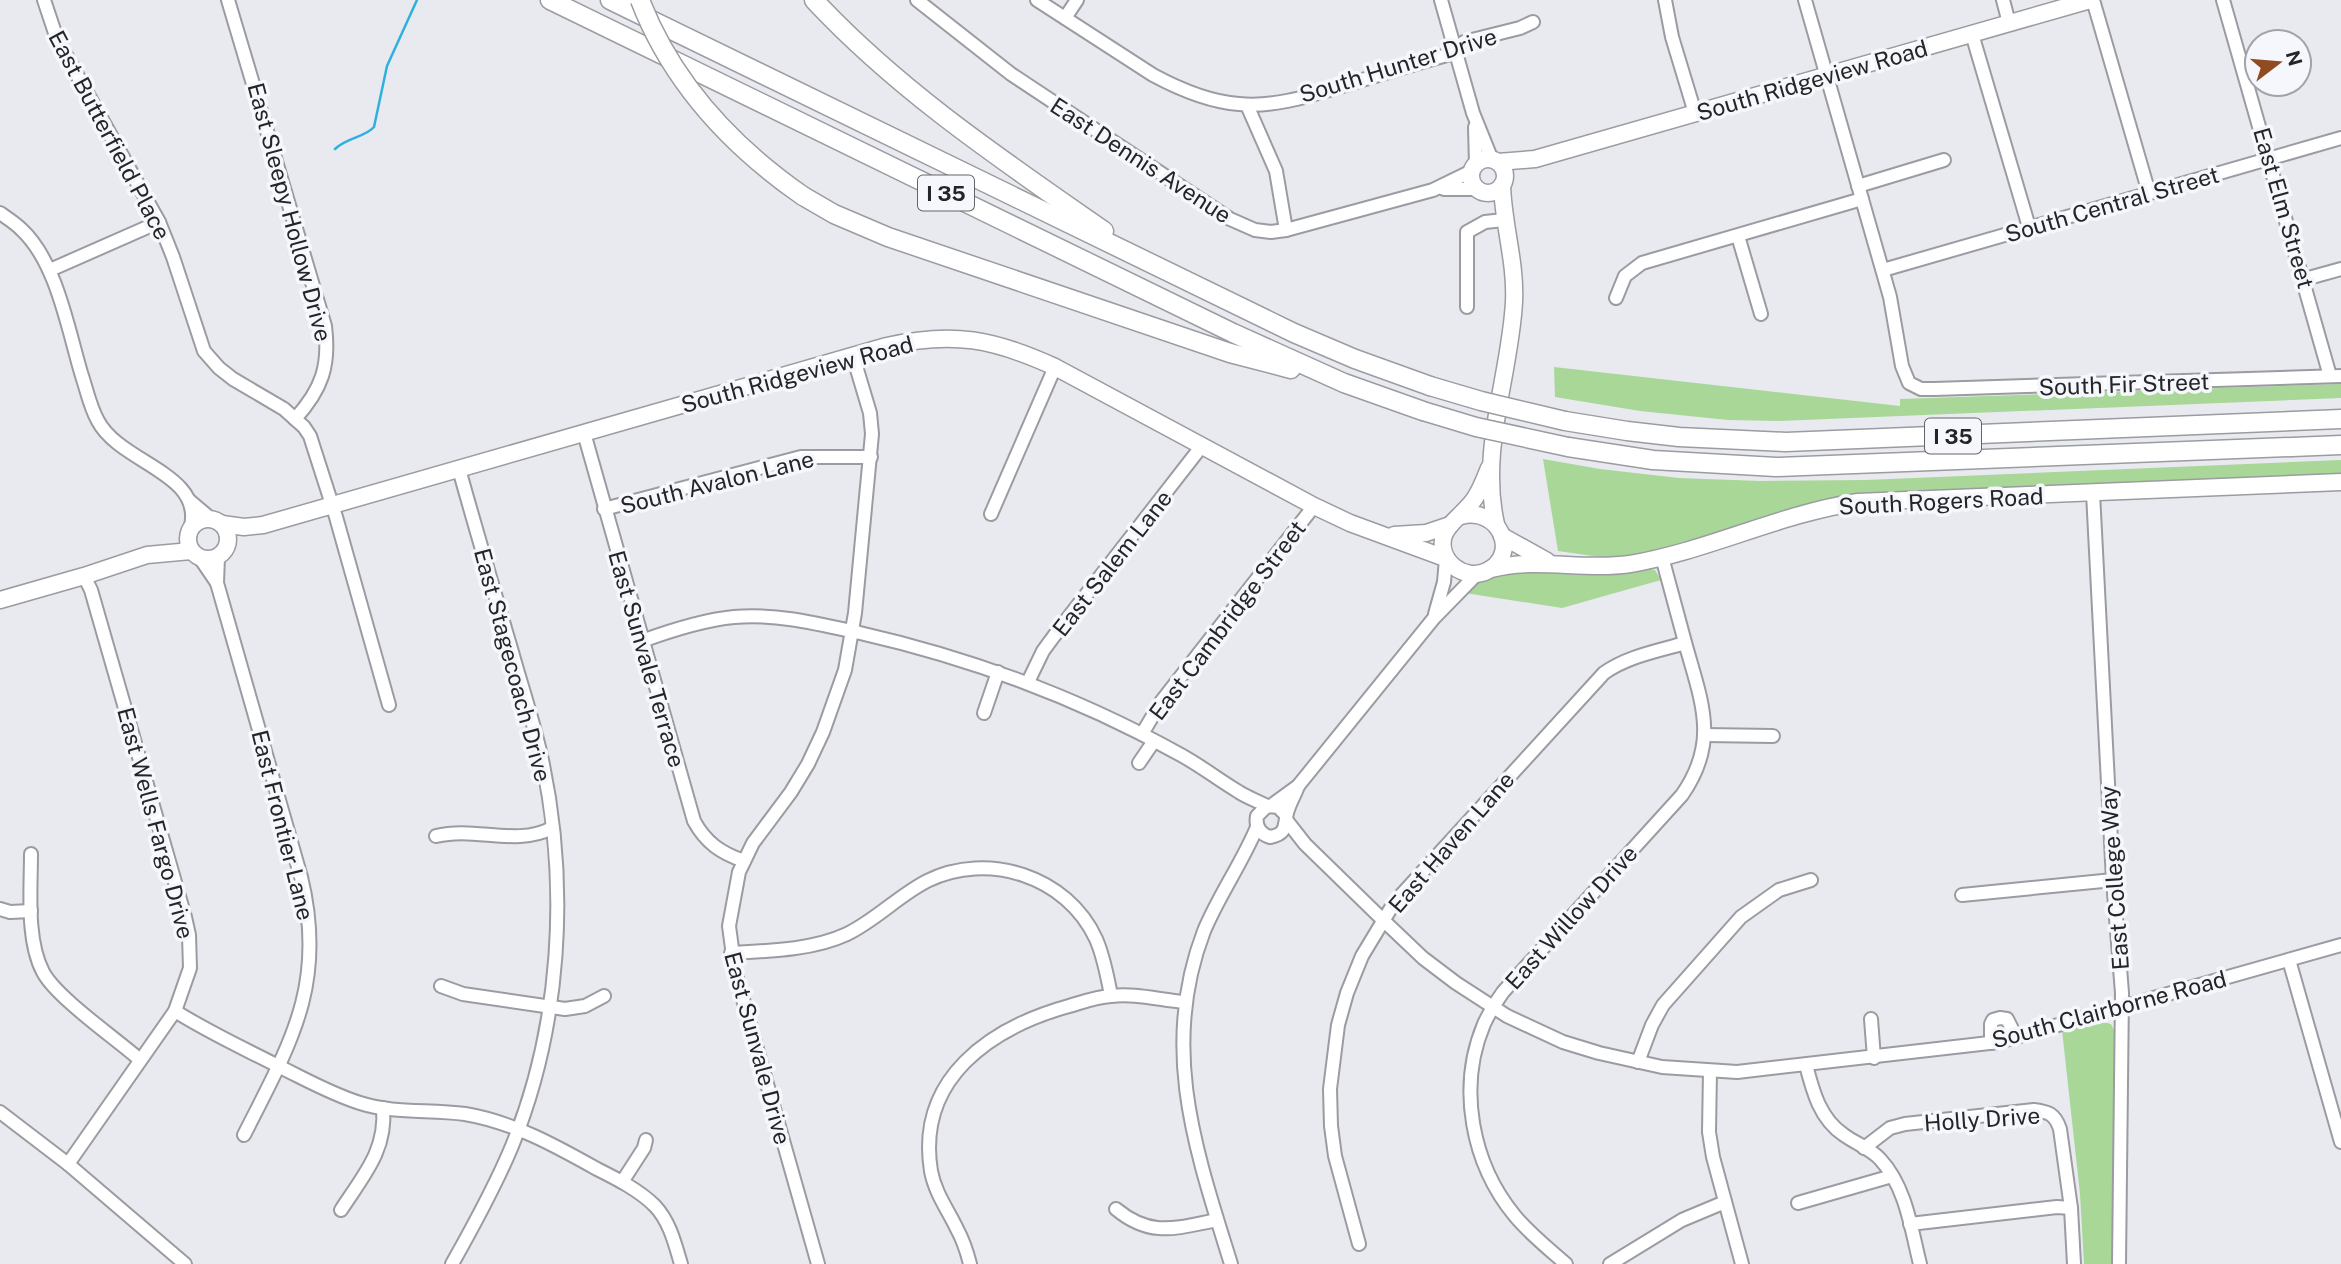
<svg xmlns="http://www.w3.org/2000/svg" width="2341" height="1264" font-family="'Public Sans',sans-serif">
	<rect width="100%" height="100%" fill="#e8eaf0"/>
	<g fill="#a9d798">
		<polygon points="1554,367 1900,406 1900,399 2341,384 2341,398 1779,421 1728,420 1640,411 1555,397"/>
		<polygon points="1543,459 1600,469 1679,478 1760,481 1866,480 2341,460 2341,475 1871,493 1813,503 1646,553 1607,558 1558,551"/>
		<polygon points="1645,568 1655,570 1661,580 1562,608 1465,593 1482,579 1500,571"/>
		<polygon points="2099,1021 2111,1024 2117,1037 2113,1264 2084,1264 2080,1194 2062,1030"/>
	</g>
	<g fill="none" stroke-linecap="round" stroke-linejoin="round">
		<path stroke="#2fb0df" stroke-width="2.5" d="M335 149C347 137 364 138 374 127L387 66 417 0"/>
		<defs>
			<g id="minor">
				<polyline points="44,0 57,39 159,222 173,257 204,351 219,368 233,379 284,409 304,427 310,436 336,517 389,705"/>
				<path d="M228 0 325 326C330 366 322 389 295 419"/>
				<polyline points="917,0 1011,74 1230,219 1255,230 1271,232 1286,230 1433,190 1472,171"/>
				<path d="M1037 0 1153 75C1179 89 1210 102 1239 104 1276 108 1315 94 1349 84 1382 74 1414 64 1447 55L1464 42 1520 28 1533 22"/>
				<polyline points="1441,0 1473,113 1492,160"/>
				<polyline points="1665,0 1672,37 1695,113"/>
				<polyline points="1805,0 1890,297 1902,366 1909,383 1921,389 1934,389 2341,376"/>
				<polyline points="2003,0 2009,23"/>
				<polyline points="2093,0 2149,193"/>
				<polyline points="2223,0 2330,376"/>
				<polyline points="1065,18 1077,0"/>
				<polyline points="1972,34 2029,227"/>
				<polyline points="1247,105 1276,171 1286,230"/>
				<polyline points="1475,127 1476,165"/>
				<polyline points="1858,186 1944,160"/>
				<polyline points="1444,189 1477,189"/>
				<path d="M0 213C7 218 15 223 21 229 57 262 68 330 82 376 87 391 90 407 98 421 120 463 203 473 191 526"/>
				<polyline points="1738,236 1761,314"/>
				<polyline points="50,270 159,222"/>
				<polyline points="1883,270 2341,138"/>
				<polyline points="2305,279 2341,269"/>
				<polyline points="1616,298 1625,276 1642,263 1862,199"/>
				<polyline points="1467,307 1467,232 1485,222 1504,220"/>
				<path d="M584 433 694 821C706 843 721 853 744 861"/>
				<polyline points="2093,493 2113,880 2122,993 2119,1264"/>
				<polyline points="190,501 210,518"/>
				<polyline points="604,509 801,457 871,457"/>
				<polyline points="991,514 1055,367"/>
				<path d="M218 557 217 583 301 877C327 984 291 1042 244 1135"/>
				<polyline points="200,558 217,583"/>
				<polyline points="1435,614 1444,582 1446,559"/>
				<path d="M642 641C672 630 703 620 734 617 776 613 819 624 860 633 974 659 1079 698 1181 755 1201 766 1219 780 1239 792 1248 798 1258 801 1267 806"/>
				<polyline points="1028,682 1043,651 1054,636 1201,447"/>
				<polyline points="984,713 998,672"/>
				<polyline points="1142,734 1161,702 1314,506"/>
				<polyline points="1705,735 1773,736"/>
				<polyline points="1139,763 1154,741"/>
				<polyline points="1272,805 1298,786 1434,618 1477,574"/>
				<path d="M1286 815 1278 807 1267 806 1257 816C1255 827 1260 834 1270 837 1287 834 1284 826 1287 813 1289 804 1295 795 1298 786"/>
				<polyline points="1287,821 1305,844 1383,920 1423,958 1456,983 1507,1016 1563,1042 1599,1053 1662,1067 1737,1072 1998,1042 2341,945"/>
				<path d="M436 836C476 826 515 847 552 828"/>
				<path d="M31 854C31 889 26 940 43 972 56 997 115 1038 139 1059"/>
				<polyline points="1962,895 2113,880"/>
				<polyline points="0,909 10,912 31,911"/>
				<path d="M731 953C768 951 813 950 847 934 876 920 898 896 927 881 988 851 1067 876 1096 939 1104 957 1107 976 1111 995"/>
				<polyline points="2289,960 2341,1142"/>
				<polyline points="441,986 463,994 565,1009 585,1006 604,996"/>
				<path d="M175 1011C208 1032 243 1048 278 1066 305 1079 331 1094 360 1103 394 1114 430 1109 465 1114 513 1122 556 1146 597 1169 617 1179 639 1190 655 1206 670 1222 675 1244 681 1264"/>
				<polyline points="1871,1019 1874,1058"/>
				<polyline points="1991,1043 1991,1024 1993,1020 2000,1018 2007,1019 2016,1037"/>
				<polyline points="1638,1062 1652,1025 1663,1005 1741,917 1779,890 1811,880"/>
				<path d="M1806 1065C1813 1092 1820 1119 1844 1135 1855 1143 1871 1149 1880 1159 1906 1187 1911 1228 1920 1264"/>
				<polyline points="1710,1071 1709,1132 1713,1157 1742,1264"/>
				<polyline points="0,1112 68,1164 185,1264"/>
				<path d="M1864 1148 1890 1128 1905 1124 2034 1110C2049 1112 2055 1114 2060 1129L2071 1208 2074 1264"/>
				<polyline points="68,1164 175,1011 190,968 189,935 185,917 91,590 84,576"/>
				<polyline points="622,1182 644,1148 646,1140"/>
				<polyline points="1798,1203 1892,1176"/>
				<path d="M1116 1209C1151 1238 1176 1228 1217 1220"/>
				<path d="M341 1210C363 1176 387 1150 383 1108"/>
				<polyline points="1910,1224 2057,1207 2071,1208"/>
				<path d="M1359 1244 1335 1156 1331 1126 1330 1089 1338 1025 1347 993 1362 956 1394 903 1604 673C1628 656 1658 651 1685 643"/>
				<path d="M452 1264C474 1225 495 1187 512 1146 561 1026 569 886 542 760 534 723 522 688 512 652 494 591 476 530 459 469"/>
				<polyline points="818,1264 735,971 729,926 739,872 753,843 791,792 808,764 823,732 845,670 855,613 872,434 870,413 853,356"/>
				<path d="M970 1264C967 1252 963 1240 957 1229 948 1210 935 1193 931 1171 916 1079 990 1028 1069 1006 1083 1002 1096 997 1111 996 1135 993 1160 1000 1185 1002"/>
				<path d="M1231 1264C1196 1151 1159 1048 1204 931 1219 895 1242 863 1257 827"/>
				<path d="M1566 1264C1549 1249 1530 1234 1515 1216 1472 1164 1457 1088 1484 1024 1489 1013 1496 1002 1503 992L1682 795C1719 742 1702 703 1686 646 1678 617 1670 587 1662 557"/>
				<polyline points="1610,1264 1682,1220 1725,1202"/>
			</g>
			<g id="major">
				<circle cx="1488" cy="176" r="17"/>
				<polyline points="1498,162 1535,159 2090,0"/>
				<path d="M1461 516C1499 506 1521 554 1487 571 1464 582 1436 560 1444 535 1449 522 1467 511 1475 498 1481 489 1485 478 1489 468"/>
				<circle cx="208" cy="539" r="20"/>
				<path d="M222 524 244 527 263 525 887 346C953 331 994 339 1055 367L1314 506 1350 523 1445 558"/>
				<path d="M1496 524C1479 450 1510 376 1514 302 1516 262 1503 224 1502 185"/>
				<polyline points="1394,535 1426,533 1450,525"/>
				<polyline points="1502,536 1547,561"/>
				<path d="M1491 569C1537 557 1583 571 1630 564 1707 551 1779 514 1858 502L2341 482"/>
				<polyline points="0,600 84,576 147,555 191,551"/>
			</g>
			<g id="highway">
				<polyline points="550,0 1233,333 1344,383 1423,411"/>
				<polyline points="610,0 1294,333 1355,359 1430,386"/>
				<path d="M814 0C899 91 1002 160 1104 231"/>
				<polyline points="803,196 834,214 888,237 1230,353 1291,369"/>
				<polyline points="1565,421 1627,431 1679,437 1786,442 2341,419"/>
				<polyline points="1568,447 1653,460 1776,467 2341,445"/>
			</g>
		</defs>
		<use href="#minor" stroke="#9a9ca1" stroke-width="16"/>
		<use href="#major" stroke="#9a9ca1" stroke-width="19"/>
		<use href="#highway" stroke="#9a9ca1" stroke-width="21"/>
		<use href="#minor" stroke="#fff" stroke-width="12"/>
		<use href="#major" stroke="#fff" stroke-width="16"/>
		<use href="#highway" stroke="#fff" stroke-width="18"/>
		<defs>
			<g id="highway-bridge">
				<path d="M640 0C672 83 731 146 803 196"/>
				<polyline points="1430,386 1481,401 1565,421"/>
				<polyline points="1423,411 1476,427 1568,447"/>
			</g>
		</defs>
		<use href="#highway-bridge" stroke="#9a9ca1" stroke-width="21" stroke-linecap="butt"/>
		<use href="#highway-bridge" stroke="#fff" stroke-width="18"/>
	</g>
	<g text-anchor="middle" dominant-baseline="central" stroke-width="7" stroke-linejoin="round" paint-order="stroke">
		<g fill="#f6f7fd" stroke="#646467" stroke-width="2">
			<rect x="918" y="175.5" width="56" height="35" rx="5"/>
			<rect x="1925" y="418.5" width="56" height="35" rx="5"/>
		</g>
		<g font-size="21" font-weight="bold" fill="#252527">
			<text x="946" y="193">I 35</text>
			<text x="1953" y="436">I 35</text>
		</g>
		<g font-size="23" fill="#252527" stroke="#f6f7fd">
			<text transform="translate(1398 65) rotate(-17)">South Hunter Drive</text>
			<text transform="translate(1812 80) rotate(-16)">South Ridgeview Road</text>
			<text transform="translate(110 135) rotate(62)">East Butterfield Place</text>
			<text transform="translate(1141 160) rotate(33)">East Dennis Avenue</text>
			<text transform="translate(2112 204) rotate(-16)">South Central Street</text>
			<text transform="translate(2284 208) rotate(74)">East Elm Street</text>
			<text transform="translate(290 212) rotate(75)">East Sleepy Hollow Drive</text>
			<text transform="translate(797 374) rotate(-15)">South Ridgeview Road</text>
			<text transform="translate(2124 384) rotate(-2)">South Fir Street</text>
			<text transform="translate(717 482) rotate(-14)">South Avalon Lane</text>
			<text transform="translate(1941 501) rotate(-3)">South Rogers Road</text>
			<text transform="translate(1112 563) rotate(-52)">East Salem Lane</text>
			<text transform="translate(1227 620) rotate(-53)">East Cambridge Street</text>
			<text transform="translate(647 659) rotate(74)">East Sunvale Terrace</text>
			<text transform="translate(513 665) rotate(75)">East Stagecoach Drive</text>
			<text transform="translate(156 823) rotate(75)">East Wells Fargo Drive</text>
			<text transform="translate(283 825) rotate(76)">East Frontier Lane</text>
			<text transform="translate(1451 842) rotate(-49)">East Haven Lane</text>
			<text transform="translate(2114 878) rotate(-94)">East College Way</text>
			<text transform="translate(1571 917) rotate(-48)">East Willow Drive</text>
			<text transform="translate(2109 1009) rotate(-15)">South Clairborne Road</text>
			<text transform="translate(758 1048) rotate(75)">East Sunvale Drive</text>
			<text transform="translate(1982 1119) rotate(-4)">Holly Drive</text>
		</g>
	</g>
	<g transform="translate(2278 63) rotate(74)"><circle r="33" fill="#f6f7fd" stroke="#a2a3a7" stroke-width="2"/>
	<path d="M0-5L12 26L0 18L-12 26Z" fill="#904b20"/>
	<text y="-10" font-size="19" font-weight="bold" text-anchor="middle" fill="#252527">N</text>
	</g>
</svg>
